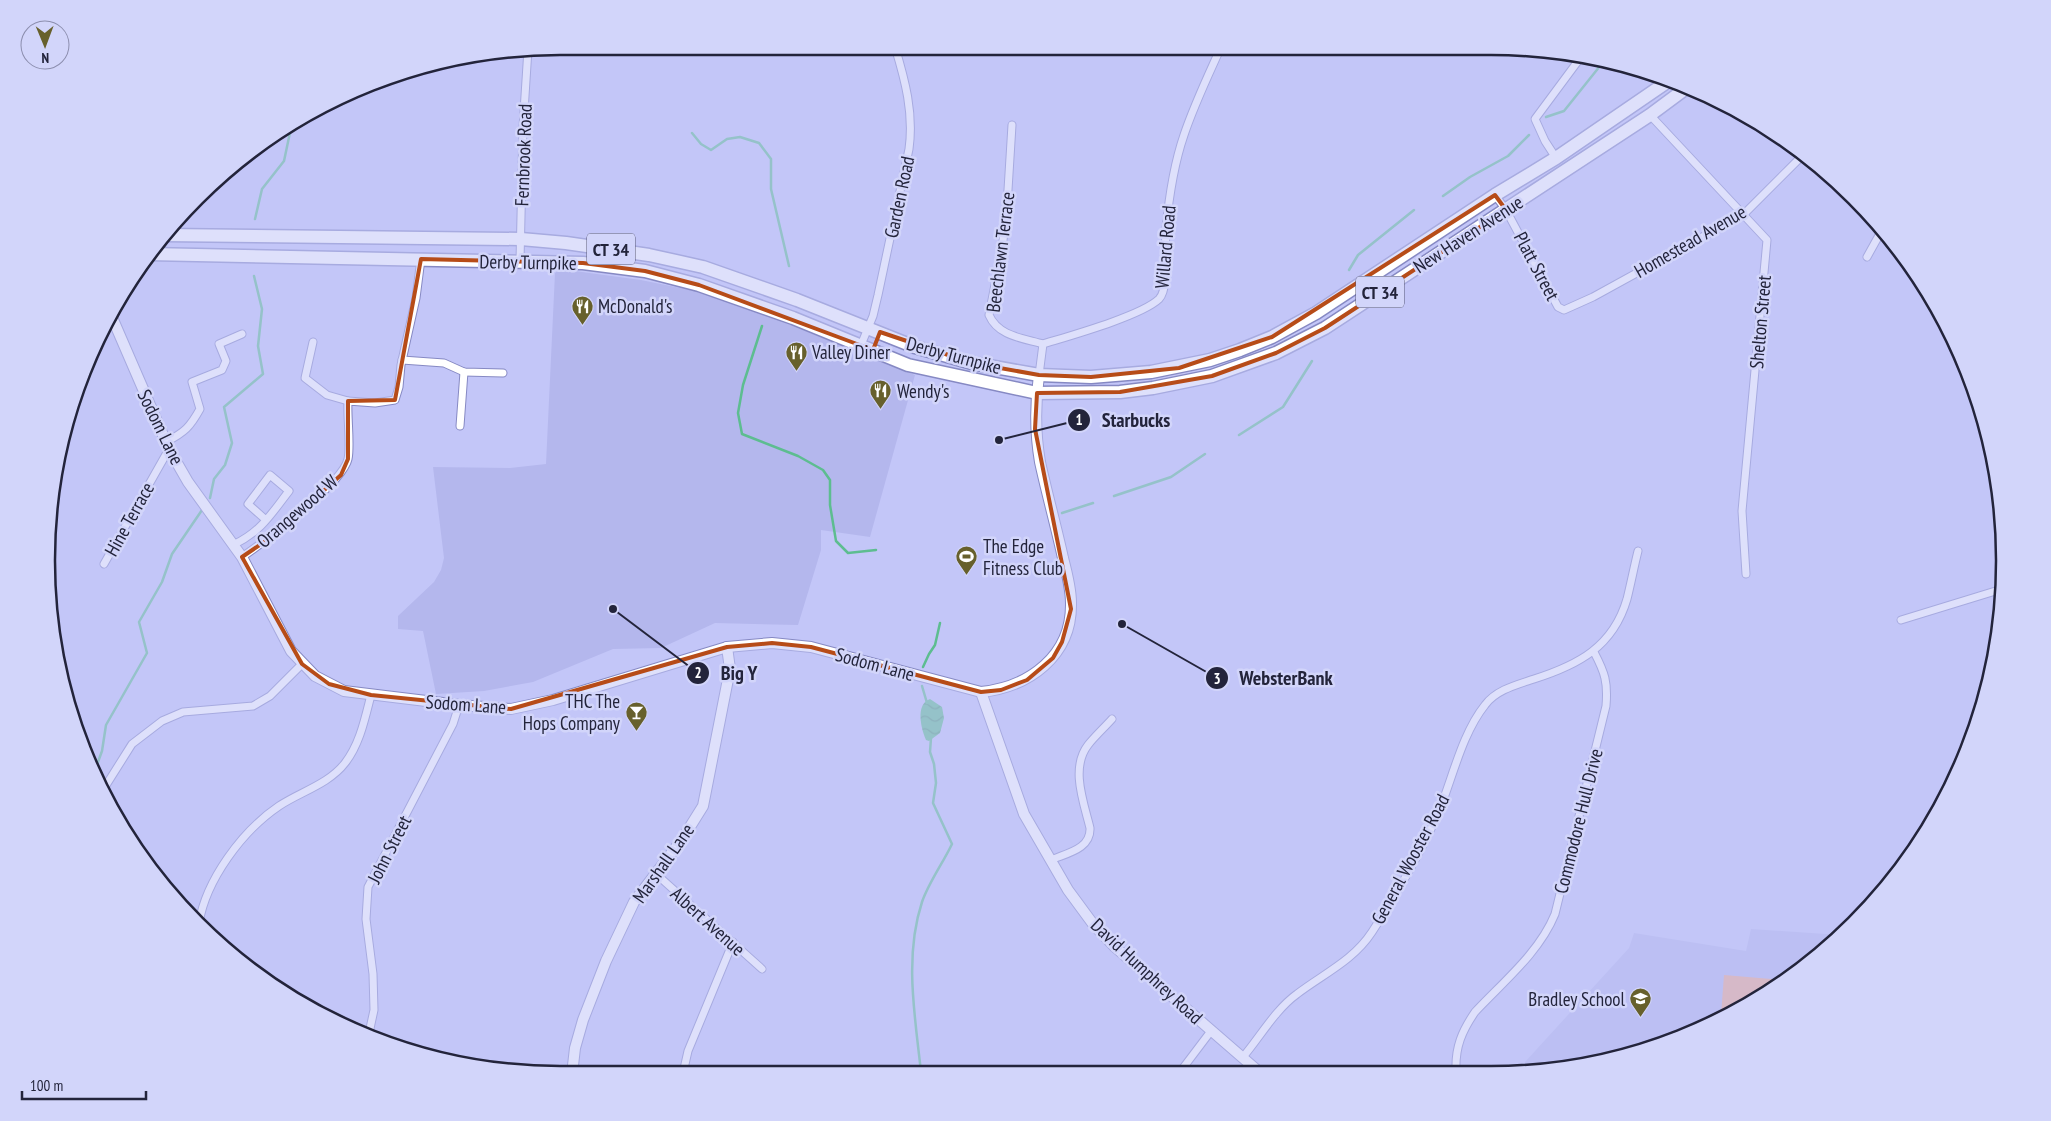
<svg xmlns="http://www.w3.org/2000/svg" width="2051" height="1121" font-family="'PT Sans Narrow',sans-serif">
	<defs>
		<pattern id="water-waves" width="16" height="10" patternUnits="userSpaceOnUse" patternTransform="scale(1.25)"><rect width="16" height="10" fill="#5dbd90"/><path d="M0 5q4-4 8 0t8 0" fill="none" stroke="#4c9977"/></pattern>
	</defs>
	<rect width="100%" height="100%" fill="#c3c6f8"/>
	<g fill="#b4b7ed">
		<polygon points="560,269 641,280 700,292 735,303 915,375 870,537 821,530 821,550 798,625 715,623 661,648 613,649 533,682 484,691 436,694 423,631 398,629 398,616 434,582 441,570 444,558 433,467 510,468 546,464 555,273"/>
		<polygon points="1751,929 1841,935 1776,988 1656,1047 1557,1070 1522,1070 1525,1062 1629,948 1634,933 1746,951"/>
	</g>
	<polygon fill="#eea98e" points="1724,975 1783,980 1783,983 1776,988 1721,1015"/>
	<path fill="url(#water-waves)" d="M930 699 942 707 944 718 940 733 929 741 926 740C921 729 915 704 930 699Z"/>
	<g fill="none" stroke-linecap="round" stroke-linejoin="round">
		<g stroke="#5dbd90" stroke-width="2.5">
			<polyline points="1546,117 1564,111 1604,61"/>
			<polyline points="692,133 701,144 711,150 727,139 740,137 759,143 771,159 771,189 789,266"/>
			<polyline points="1443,196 1470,177 1508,156 1529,135"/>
			<polyline points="255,219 262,189 284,161 292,123"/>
			<polyline points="1349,270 1358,255 1414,210"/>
			<polyline points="762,326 743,385 738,413 742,434 798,456 823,470 830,480 830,505 836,541 848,553 876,550"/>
			<polyline points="1239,435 1283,407 1312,361"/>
			<polyline points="1114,496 1171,477 1205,454"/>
			<polyline points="210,498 214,479 225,465 232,443 224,407 263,374 258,346 262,309 254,276"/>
			<polyline points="1062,513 1093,503"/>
			<polyline points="923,667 929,654 935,645 940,623"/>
			<polyline points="922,686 927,703"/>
			<polyline points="94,773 102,751 106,725 147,653 139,622 162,582 172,554 202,510"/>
			<path d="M921 1072C915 1016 904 957 922 902 929 882 943 863 952 844L933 803 936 783 934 764 930 752 931 738"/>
		</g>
		<defs>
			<g id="street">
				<polyline points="1650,115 1767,240 1742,511 1746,574"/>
				<path d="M1012 125 1007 206 1002 249 989 315C998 336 1022 338 1043 344"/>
				<polyline points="1556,158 1545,141 1535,119 1581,57"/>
				<polyline points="1495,195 1506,210 1558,307 1564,310 1593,297 1744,214 1803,155"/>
				<polyline points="1867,257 1882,230"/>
				<polyline points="520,261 523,127 528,49"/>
				<polyline points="313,342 305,378 327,395 348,401"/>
				<path d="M861 345 873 316 878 295 909 149C914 113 905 80 895 47"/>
				<polyline points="402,360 444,363 464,372 503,373"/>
				<path d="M1039 375 1043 344C1069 336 1141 316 1159 299 1170 288 1164 244 1166 228 1169 197 1174 164 1184 135 1194 105 1208 76 1221 47"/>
				<polyline points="460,426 464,372"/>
				<path d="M166 442C185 432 190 427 200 409L192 382 222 370 226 361 219 344 242 334"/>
				<path d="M233 545C261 532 271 514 289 491L270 475 248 504 266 520"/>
				<path d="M242 557C264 542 343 483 348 459 351 446 347 417 348 401L375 403 395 400 399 387 401 365 416 298 421 259"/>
				<polyline points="104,564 169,449"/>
				<polyline points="1901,620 2002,589"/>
				<polyline points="103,790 132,744 162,721 183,712 253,706 270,696 302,664"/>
				<path d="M1051 860C1067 853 1091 849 1090 828 1084 803 1070 768 1088 745 1095 736 1104 728 1112 719"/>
				<polyline points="655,873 762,969"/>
				<path d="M199 923C206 880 242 831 279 806 300 792 329 784 345 763 360 744 365 718 371 695"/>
				<polyline points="369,1033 374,1010 373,974 366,919 368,887 453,724 459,705"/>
				<path d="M1243 1057C1260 1037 1275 1010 1297 994 1323 974 1353 961 1372 932 1396 895 1419 856 1437 816 1452 781 1461 735 1485 705 1496 690 1516 685 1534 679 1578 665 1613 647 1627 599 1631 583 1634 567 1638 551"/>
				<path d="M1456 1071C1455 1047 1462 1031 1475 1012 1503 982 1539 953 1555 914L1606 706C1608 682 1605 673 1594 652"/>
				<polyline points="1180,1072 1211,1031"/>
				<polyline points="683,1073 688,1051 733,942"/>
			</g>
			<g id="secondary">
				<path d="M111 315 169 449 188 482 242 557 291 651 315 676 344 691 459 705 511 709 553 700 727 647 772 643 811 647 981 692C1029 687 1072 656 1071 603 1071 588 1067 573 1063 558 1056 526 1047 494 1040 462 1035 433 1035 405 1039 375"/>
				<polyline points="981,692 1024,814 1068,890 1093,924 1115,947 1258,1071"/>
				<polyline points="572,1074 575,1048 583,1020 606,961 634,902 683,838 703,806 730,669 727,647"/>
			</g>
			<g id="highway">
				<polyline points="164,235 521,239 566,243 649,255 703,267 797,300 915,347 972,363 1039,375 1091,377 1151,372 1210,360 1240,350 1272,337 1316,313 1495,195 1556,158 1667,82"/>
				<polyline points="149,254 583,263 645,271 699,285 793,318 908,365 1037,393 1120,392 1153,388 1212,376 1276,353 1325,328 1650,115 1685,89"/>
			</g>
		</defs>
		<use href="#street" stroke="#8689c3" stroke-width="9"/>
		<use href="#secondary" stroke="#8689c3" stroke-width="12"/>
		<use href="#highway" stroke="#8689c3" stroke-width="15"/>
		<use href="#street" stroke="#fff" stroke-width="7"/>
		<use href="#secondary" stroke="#fff" stroke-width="10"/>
		<use href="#highway" stroke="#fff" stroke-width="12"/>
	</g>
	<path d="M0 0H2051V1121H0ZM1495 195 1506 210 1325 328 1276 353 1212 376 1120 392 1037 393 1035 429 1071 609 1062 642 1053 658 1027 680 1001 690 981 692 811 647 772 643 727 647 511 709 371 695 329 684 302 664 242 557 273 536 341 475 348 459V401L395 400 421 259 583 263 645 271 699 285 873 350 880 332 972 363 1039 375 1091 377 1179 368 1272 337Z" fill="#c3c6f8" fill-opacity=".55" fill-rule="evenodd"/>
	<path fill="none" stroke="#b74c18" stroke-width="4" stroke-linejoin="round" d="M1495 195 1506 210 1325 328 1276 353 1212 376 1120 392 1037 393 1035 429 1071 609 1062 642 1053 658 1027 680 1001 690 981 692 811 647 772 643 727 647 511 709 371 695 329 684 302 664 242 557 273 536 341 475 348 459V401L395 400 421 259 583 263 645 271 699 285 873 350 880 332 972 363 1039 375 1091 377 1179 368 1272 337Z"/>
	<defs>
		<symbol id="restaurant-pin" viewBox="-11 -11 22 30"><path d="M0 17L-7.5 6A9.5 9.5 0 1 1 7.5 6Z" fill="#67602c" stroke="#d2d5fa"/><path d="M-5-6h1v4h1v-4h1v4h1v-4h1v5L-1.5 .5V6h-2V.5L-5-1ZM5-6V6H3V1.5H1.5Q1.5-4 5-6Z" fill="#fff"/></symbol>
		<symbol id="stadium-pin" viewBox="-11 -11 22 30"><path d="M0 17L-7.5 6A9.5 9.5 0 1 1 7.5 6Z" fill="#67602c" stroke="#d2d5fa"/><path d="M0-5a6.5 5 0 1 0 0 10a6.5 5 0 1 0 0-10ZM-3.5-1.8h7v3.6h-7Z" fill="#fff"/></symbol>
		<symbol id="bar-pin" viewBox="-11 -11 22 30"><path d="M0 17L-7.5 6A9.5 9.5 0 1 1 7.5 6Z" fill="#67602c" stroke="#d2d5fa"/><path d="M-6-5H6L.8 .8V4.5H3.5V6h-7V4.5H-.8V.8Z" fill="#fff"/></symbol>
		<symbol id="school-pin" viewBox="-11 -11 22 30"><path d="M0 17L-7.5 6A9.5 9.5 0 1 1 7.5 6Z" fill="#67602c" stroke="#d2d5fa"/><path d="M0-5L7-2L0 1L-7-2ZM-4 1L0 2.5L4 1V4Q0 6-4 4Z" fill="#fff"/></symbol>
	</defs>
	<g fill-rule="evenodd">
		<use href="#restaurant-pin" x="570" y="294" width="25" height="34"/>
		<use href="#restaurant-pin" x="784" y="340" width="25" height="34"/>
		<use href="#restaurant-pin" x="868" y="378" width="25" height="34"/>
		<use href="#stadium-pin" x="954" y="544" width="25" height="34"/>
		<use href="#bar-pin" x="624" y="700" width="25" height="34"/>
		<use href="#school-pin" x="1628" y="986" width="25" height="34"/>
	</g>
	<g text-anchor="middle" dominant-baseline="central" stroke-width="5" stroke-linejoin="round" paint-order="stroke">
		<g fill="#d2d5fa" stroke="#585974" stroke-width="1">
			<rect x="587" y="233.5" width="48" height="31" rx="4"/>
			<rect x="1356" y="276.5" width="48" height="31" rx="4"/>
		</g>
		<g font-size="18" font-weight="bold" fill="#23243b">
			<text x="611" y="249">CT 34</text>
			<text x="1380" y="292">CT 34</text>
		</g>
		<g font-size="19" fill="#23243b" stroke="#d2d5fa">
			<text transform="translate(523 155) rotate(-88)">Fernbrook Road</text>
			<text transform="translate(899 197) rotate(-78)">Garden Road</text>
			<text transform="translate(1468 234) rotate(-33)">New Haven Avenue</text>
			<text transform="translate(1690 241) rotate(-30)">Homestead Avenue</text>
			<text transform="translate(1165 247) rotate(-85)">Willard Road</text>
			<text transform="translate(1000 252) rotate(-83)">Beechlawn Terrace</text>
			<text transform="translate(528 262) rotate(1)">Derby Turnpike</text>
			<text transform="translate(1537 266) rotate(62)">Platt Street</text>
			<text transform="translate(1760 322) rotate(-85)">Shelton Street</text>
			<text transform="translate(954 355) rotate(15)">Derby Turnpike</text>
			<text transform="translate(161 427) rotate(64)">Sodom Lane</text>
			<text transform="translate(297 511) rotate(-41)">Orangewood W</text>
			<text transform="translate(129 519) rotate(-61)">Hine Terrace</text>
			<text transform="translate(875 664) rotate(15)">Sodom Lane</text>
			<text transform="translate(466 704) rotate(4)">Sodom Lane</text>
			<text transform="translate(1578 821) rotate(-76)">Commodore Hull Drive</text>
			<text transform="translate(389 849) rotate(-63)">John Street</text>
			<text transform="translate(1410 859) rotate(-62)">General Wooster Road</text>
			<text transform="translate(663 863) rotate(-55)">Marshall Lane</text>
			<text transform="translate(708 921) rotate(42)">Albert Avenue</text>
			<text transform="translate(1147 971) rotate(43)">David Humphrey Road</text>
		</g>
		<g font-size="19" fill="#23243b" stroke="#d2d5fa" text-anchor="start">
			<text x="598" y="306">McDonald's</text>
			<text x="812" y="352">Valley Diner</text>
			<text x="897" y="391">Wendy's</text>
			<text x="983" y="546">The Edge<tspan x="983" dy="22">Fitness Club</tspan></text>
			<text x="620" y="701" text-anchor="end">THC The<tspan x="620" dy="22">Hops Company</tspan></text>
			<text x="1625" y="999" text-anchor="end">Bradley School</text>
		</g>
	</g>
	<path d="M0 0H2051V1121H0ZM560 55H1491A505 505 0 0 1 1996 560V561A505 505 0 0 1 1491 1066H560A505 505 0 0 1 55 561V560A505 505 0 0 1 560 55Z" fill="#d2d5fa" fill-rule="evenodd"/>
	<path fill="none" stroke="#23243b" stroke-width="2.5" d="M560 55H1491A505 505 0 0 1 1996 560V561A505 505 0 0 1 1491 1066H560A505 505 0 0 1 55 561V560A505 505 0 0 1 560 55Z"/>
	<path fill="none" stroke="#23243b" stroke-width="2" d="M999 440L1079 420M613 609L698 673M1122 624L1217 678"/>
	<g fill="#23243b" stroke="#d2d5fa" stroke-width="2">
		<circle cx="999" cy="440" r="5"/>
		<circle cx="613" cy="609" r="5"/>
		<circle cx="1122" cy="624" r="5"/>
		<circle cx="1079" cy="420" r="12"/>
		<circle cx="698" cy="673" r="12"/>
		<circle cx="1217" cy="678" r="12"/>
	</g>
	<g font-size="15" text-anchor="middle" font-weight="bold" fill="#fff">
		<text x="1079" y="425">1</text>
		<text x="698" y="678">2</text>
		<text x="1217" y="684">3</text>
	</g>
	<g font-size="20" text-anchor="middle" font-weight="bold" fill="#23243b" stroke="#d2d5fa" stroke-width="5" stroke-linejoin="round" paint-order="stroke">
		<text x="1136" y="427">Starbucks</text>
		<text x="739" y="680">Big Y</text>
		<text x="1286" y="685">WebsterBank</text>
	</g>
	<g transform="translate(45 45) rotate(179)"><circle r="24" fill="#d2d5fa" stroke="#8c8eae"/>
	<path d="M0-4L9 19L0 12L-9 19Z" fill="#67602c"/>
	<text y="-8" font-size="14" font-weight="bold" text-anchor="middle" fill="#23243b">N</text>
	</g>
	<path d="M22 1091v8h124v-8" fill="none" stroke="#23243b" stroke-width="2.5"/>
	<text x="30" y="1091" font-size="15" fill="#23243b" stroke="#d2d5fa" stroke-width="4" paint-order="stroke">100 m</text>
</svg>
